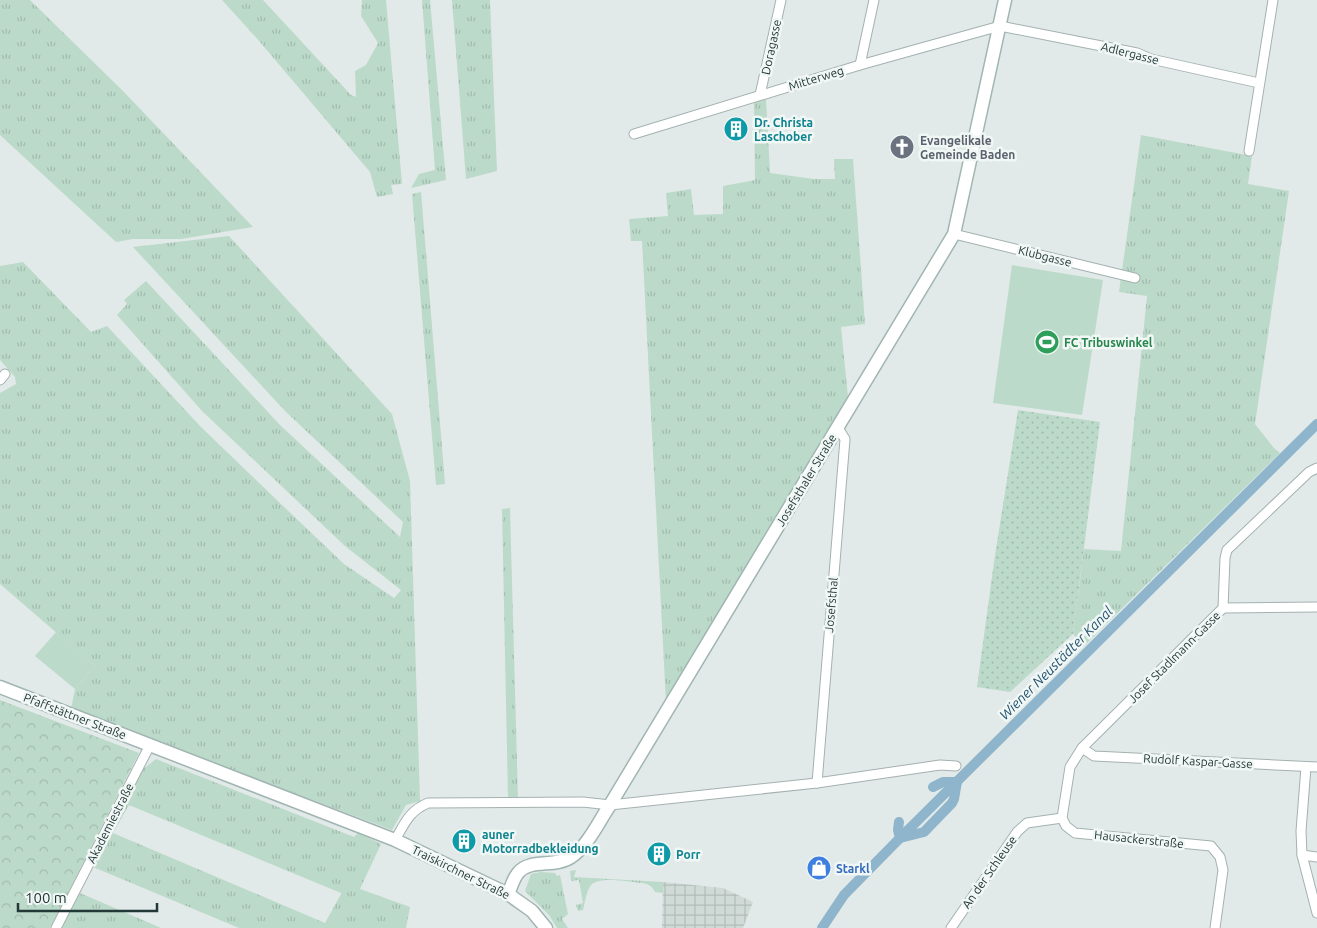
<svg xmlns="http://www.w3.org/2000/svg" width="1317" height="928" font-family="Ubuntu,sans-serif">
	<defs>
		<pattern id="industrial-grid" width="8" height="8" patternUnits="userSpaceOnUse" patternTransform="scale(1.25)"><rect width="8" height="8" fill="#d0dad7"/><path d="M0 4h8M4 0v8" fill="none" stroke="#b2bcb9"/></pattern>
		<pattern id="grass-tufts" width="24" height="20" patternUnits="userSpaceOnUse" patternTransform="scale(1.25)"><rect width="24" height="20" fill="#bcdaca"/><path d="M3 7l-1-3M5 7V3M7 7l1-3M15 17l-1-3M17 17v-4M19 17l1-3" fill="none" stroke="#a1bcae"/></pattern>
		<pattern id="forest-crowns" width="20" height="18" patternUnits="userSpaceOnUse" patternTransform="scale(1.25)"><rect width="20" height="18" fill="#bcdaca"/><path d="M2 6a3 3 0 1 1 6 0M12 15a3 3 0 1 1 6 0" fill="none" stroke="#a1bcae"/></pattern>
		<pattern id="garden-dots" width="8" height="8" patternUnits="userSpaceOnUse" patternTransform="scale(1.25)"><rect width="8" height="8" fill="#bcdaca"/><path d="M2 2h.1M6 6h.1" fill="none" stroke="#a1bcae" stroke-width="1.8" stroke-linecap="round"/></pattern>
	</defs>
	<rect width="100%" height="100%" fill="#e1eae8"/>
	<polygon fill="url(#industrial-grid)" points="663,882 723,888 753,902 743,928 662,928"/>
	<g fill="url(#grass-tufts)" fill-rule="evenodd">
		<polygon points="0,0 30,0 123,91 253,227 181,239 133,239 116,242 0,135"/>
		<polygon points="222,0 263,0 351,95 356,97 355,71 366,65 378,43 361,16 362,0 386,0 402,184 391,185 393,194 377,197 370,172 260,42"/>
		<polygon points="422,0 430,0 446,180 411,188 419,174 435,170"/>
		<polygon points="452,0 490,0 497,171 466,179"/>
		<polygon points="766,99 770,173 814,179 835,179 834,159 853,159 865,324 841,327 848,397 666,702 642,241 631,241 629,219 668,216 666,193 691,189 694,215 723,214 723,186 755,180 754,102"/>
		<polygon points="1141,135 1252,156 1248,184 1289,191 1255,424 1274,448 1280,453 1084,646 1073,634 1084,549 1121,551 1147,296 1119,292"/>
		<polygon points="421,192 445,484 436,485 412,194"/>
		<polygon points="229,236 392,414 410,481 420,801 406,805 392,830 71,709 75,689 95,666 0,584 0,393 16,384 15,377 0,360 0,266 23,262 91,332 107,326 201,427 282,505 344,564 394,598 401,590 345,546 202,411 117,315 127,304 124,300 146,281 280,425 400,537 403,522 285,411 133,247"/>
		<polygon points="510,508 518,800 508,799 502,509"/>
		<path d="M156 759 354 837 358 833 381 844 360 889 410 907 406 928H239L93 867 142 770ZM129 805 341 893V894L325 923 113 833Z"/>
		<path d="M576 870 574 877 663 882V893L655 892C652 886 649 884 642 883 630 882 601 876 592 884 586 890 585 903 583 910L578 911 576 905 583 903 579 880 571 881 570 871Z"/>
		<polygon points="541,872 555,873 557,876 560,875 568,914 562,919 568,928 557,928 549,915 525,891 531,874"/>
		<polygon points="80,893 161,928 60,928"/>
	</g>
	<polygon fill="url(#forest-crowns)" points="0,700 139,753 50,928 0,928"/>
	<polygon fill="url(#garden-dots)" points="1018,410 1100,422 1073,634 1010,692 977,687 994,562"/>
	<g fill="#bcdaca">
		<polygon points="1012,265 1103,280 1082,415 993,403"/>
		<polygon points="56,632 95,666 75,689 35,656"/>
	</g>
	<g fill="none" stroke-linecap="round" stroke-linejoin="round">
		<g stroke="#8eb5cb" stroke-width="10">
			<polyline points="899,822 898,830 900,838 924,832 952,803 954,799 957,782 943,782 933,787"/>
			<polyline points="822,928 844,895 900,838 1317,424"/>
		</g>
		<defs>
			<g id="street">
				<polyline points="860,65 874,0"/>
				<polyline points="760,95 781,0"/>
				<polyline points="634,134 860,65 1000,26 1137,53 1151,59 1259,83"/>
				<polyline points="1249,151 1273,0"/>
				<polyline points="954,234 1135,278"/>
				<polyline points="0,380 5,374"/>
				<polyline points="1223,608 1317,607"/>
				<polyline points="1082,748 1094,756 1317,767"/>
				<polyline points="1306,767 1301,831 1302,855 1317,913"/>
				<polyline points="817,783 845,439 838,428"/>
				<path d="M395 840C405 823 409 811 428 803L583 802 610 805 817 783 940 765 956 766"/>
				<polyline points="1302,855 1317,857"/>
				<polyline points="56,928 150,745"/>
				<polyline points="951,928 1017,832 1027,823 1062,818"/>
				<polyline points="1215,928 1223,870 1220,857 1211,846 1075,833 1066,826 1062,818 1070,767 1082,748 1223,608 1225,558 1227,550 1309,472 1317,468"/>
			</g>
			<g id="secondary">
				<polyline points="0,687 395,840 508,894 532,911 546,928"/>
				<path d="M508 894C511 888 513 879 518 873 530 858 555 868 571 857 588 846 599 821 610 805L954 234 1005 0"/>
			</g>
		</defs>
		<use href="#street" stroke="#a4b1b0" stroke-width="11"/>
		<use href="#secondary" stroke="#a1b5b2" stroke-width="15"/>
		<use href="#street" stroke="#fff" stroke-width="9"/>
		<use href="#secondary" stroke="#fff" stroke-width="12"/>
	</g>
	<defs>
		<symbol id="building-disc" viewBox="-11 -11 22 22"><circle r="9.5" fill="#0f9aa8" stroke="#f1f7f5"/><path d="M-4-6H4V6H1V3H-1V6H-4ZM-2.5-4.3h1.7v1.8h-1.7ZM.8-4.3h1.7v1.8H.8ZM-2.5-1h1.7V.8h-1.7ZM.8-1h1.7V.8H.8Z" fill="#fff"/></symbol>
		<symbol id="church-disc" viewBox="-11 -11 22 22"><circle r="9.5" fill="#6b7280" stroke="#f1f7f5"/><path d="M-1.2-6h2.4v3.5h3.3v2.4h-3.3V6h-2.4V-.1h-3.3v-2.4h3.3Z" fill="#fff"/></symbol>
		<symbol id="stadium-disc" viewBox="-11 -11 22 22"><circle r="9.5" fill="#2e9e5b" stroke="#f1f7f5"/><path d="M0-5a6.5 5 0 1 0 0 10a6.5 5 0 1 0 0-10ZM-3.5-1.8h7v3.6h-7Z" fill="#fff"/></symbol>
		<symbol id="shop-disc" viewBox="-11 -11 22 22"><circle r="9.5" fill="#3f7fe0" stroke="#f1f7f5"/><path d="M-5-2.5h2.3a2.7 3.5 0 0 1 5.4 0H5L5.5 6h-11ZM-1.5-2.5h3a1.5 2.3 0 0 0-3 0Z" fill="#fff"/></symbol>
	</defs>
	<g fill-rule="evenodd">
		<use href="#building-disc" x="722" y="115" width="28" height="28"/>
		<use href="#church-disc" x="888" y="133" width="28" height="28"/>
		<use href="#stadium-disc" x="1033" y="328" width="28" height="28"/>
		<use href="#building-disc" x="450" y="827" width="28" height="28"/>
		<use href="#building-disc" x="645" y="840" width="28" height="28"/>
		<use href="#shop-disc" x="805" y="854" width="28" height="28"/>
	</g>
	<g text-anchor="middle" dominant-baseline="central" stroke-width="5" stroke-linejoin="round" paint-order="stroke">
		<g font-size="12" fill="#233938" stroke="#f1f7f5">
			<text transform="translate(771 47) rotate(-78)">Doragasse</text>
			<text transform="translate(1130 53) rotate(14)">Adlergasse</text>
			<text transform="translate(816 78) rotate(-17)">Mitterweg</text>
			<text transform="translate(1045 256) rotate(14)">Klubgasse</text>
			<text transform="translate(806 480) rotate(-59)">Josefsthaler Straße</text>
			<text transform="translate(831 605) rotate(-85)">Josefsthal</text>
			<text transform="translate(1174 657) rotate(-45)">Josef Stadlmann-Gasse</text>
			<text transform="translate(75 716) rotate(21)">Pfaffstättner Straße</text>
			<text transform="translate(1198 761) rotate(3)">Rudolf Kaspar-Gasse</text>
			<text transform="translate(110 823) rotate(-63)">Akademiestraße</text>
			<text transform="translate(1139 839) rotate(6)">Hausackerstraße</text>
			<text transform="translate(461 872) rotate(26)">Traiskirchner Straße</text>
			<text transform="translate(989 872) rotate(-55)">An der Schleuse</text>
		</g>
		<g font-size="12" font-weight="bold" fill="#0d838f" stroke="#f1f7f5" text-anchor="start">
			<text x="754" y="122">Dr. Christa<tspan x="754" dy="14">Laschober</tspan></text>
			<text x="482" y="834">auner<tspan x="482" dy="14">Motorradbekleidung</tspan></text>
			<text x="676" y="854">Porr</text>
		</g>
		<g font-size="12" font-weight="bold" fill="#5b616d" stroke="#f1f7f5" text-anchor="start">
			<text x="920" y="140">Evangelikale<tspan x="920" dy="14">Gemeinde Baden</tspan></text>
		</g>
		<g font-size="12" font-weight="bold" fill="#27864d" stroke="#f1f7f5" text-anchor="start">
			<text x="1064" y="342">FC Tribuswinkel</text>
		</g>
		<g font-size="12" font-weight="bold" fill="#366cbe" stroke="#f1f7f5" text-anchor="start">
			<text x="836" y="868">Starkl</text>
		</g>
		<g font-size="14" font-style="italic" fill="#235370" stroke="#f1f7f5">
			<text transform="translate(1056 663) rotate(-45)">Wiener Neustädter Kanal</text>
		</g>
	</g>
	<path d="M18 903v8h139v-8" fill="none" stroke="#233938" stroke-width="2.5"/>
	<text x="25" y="903" font-size="15" fill="#233938" stroke="#f1f7f5" stroke-width="4" paint-order="stroke">100 m</text>
</svg>
